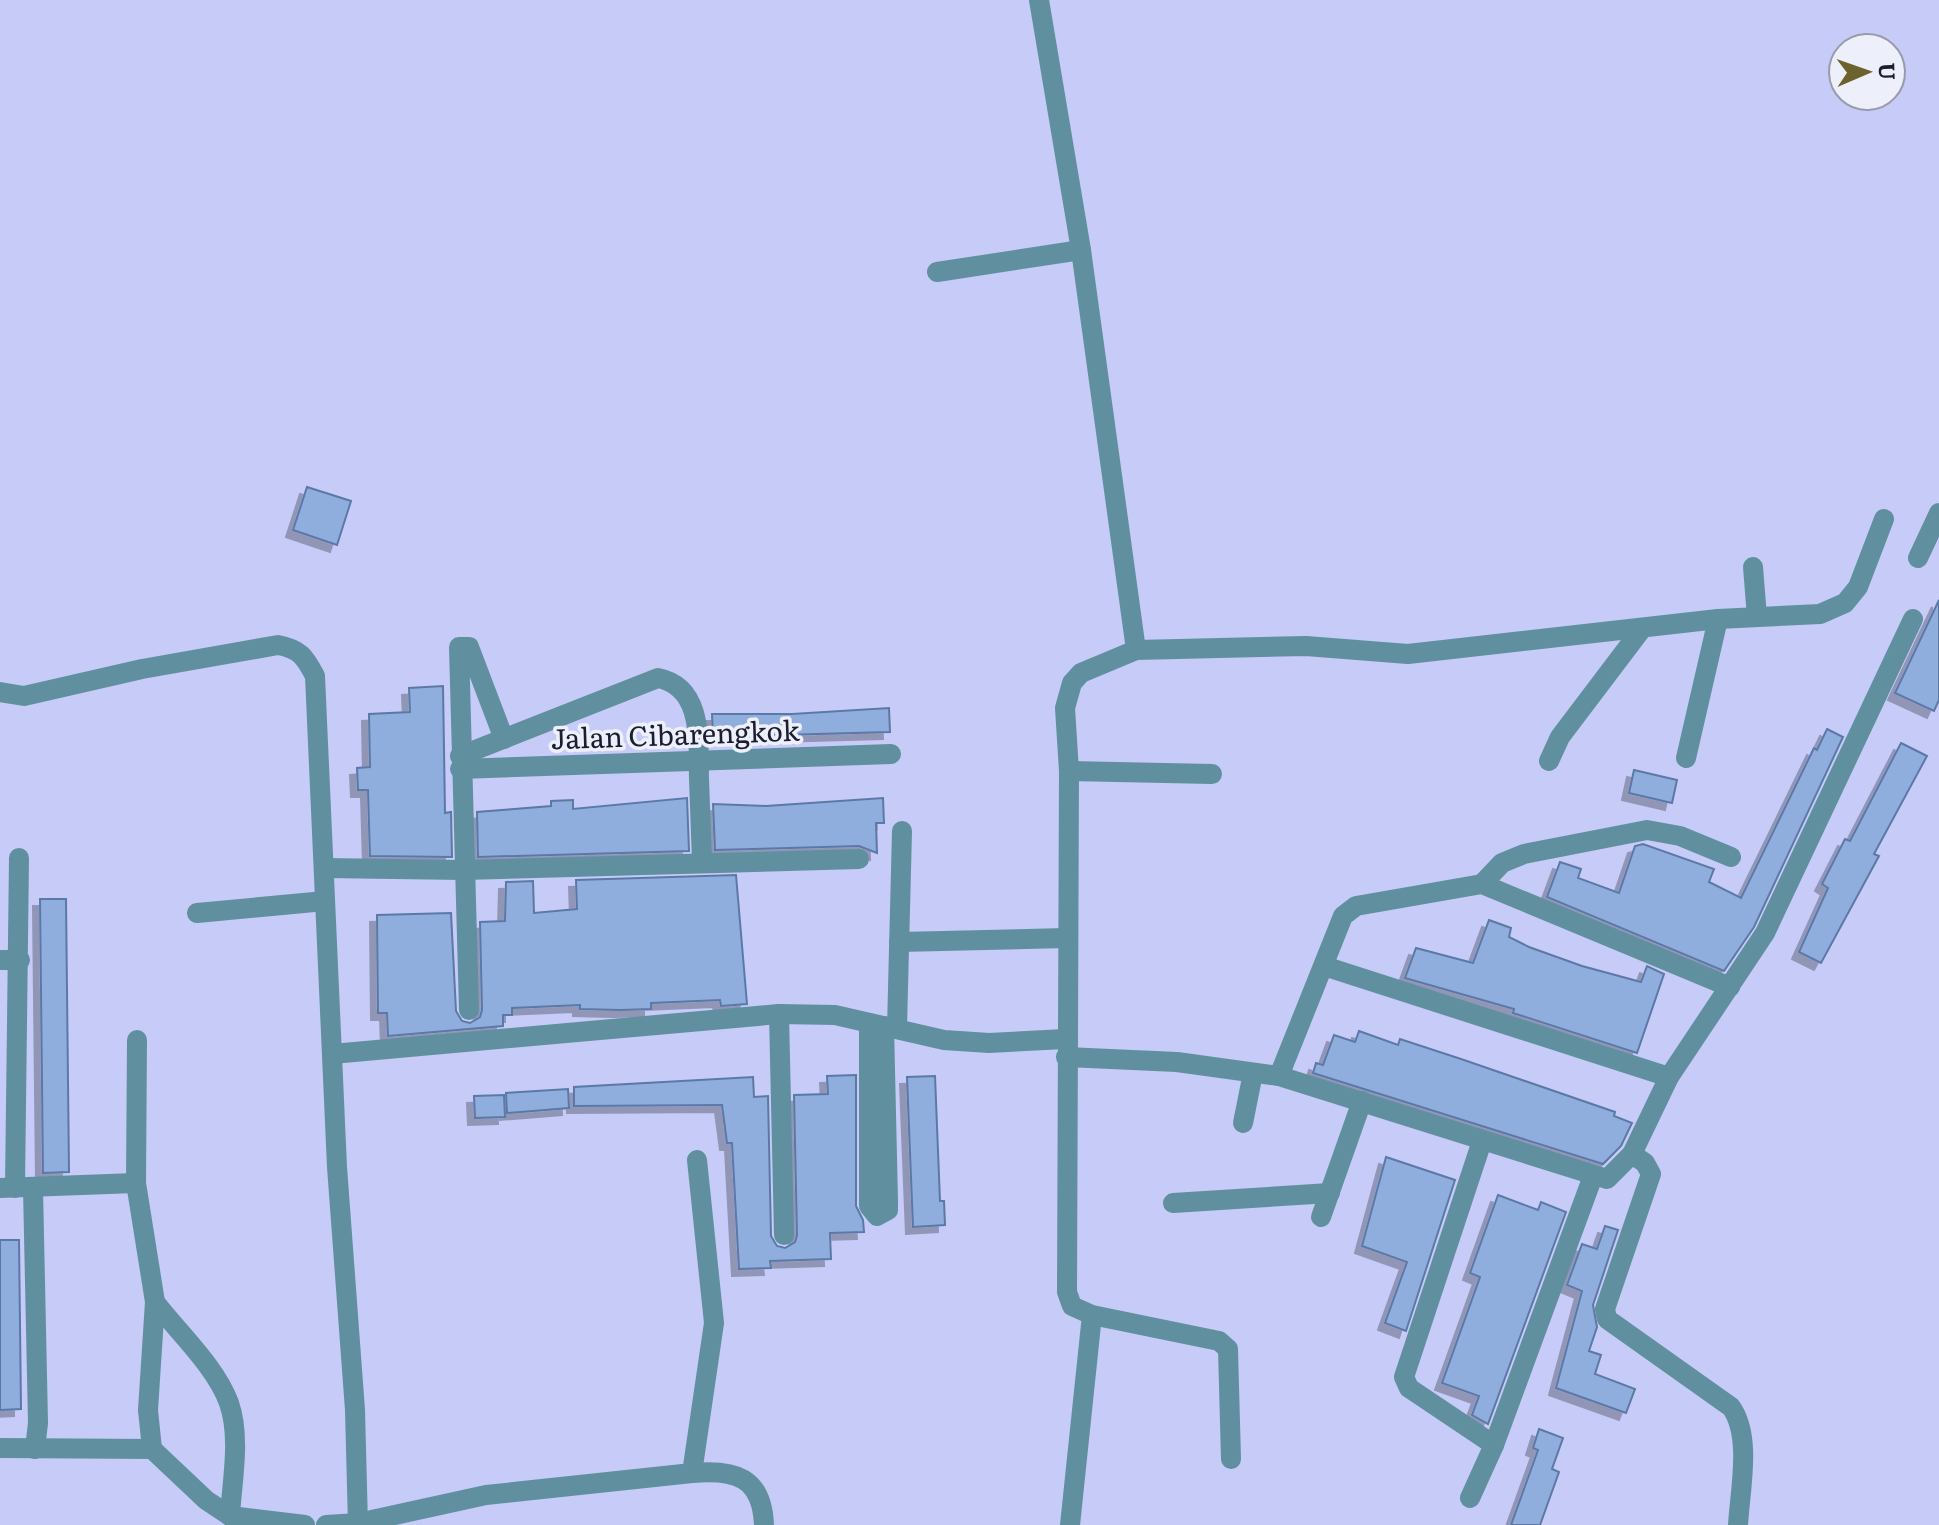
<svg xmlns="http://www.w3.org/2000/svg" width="1939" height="1525" font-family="Literata,serif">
	<defs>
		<filter id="shadow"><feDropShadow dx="-7" dy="7" stdDeviation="0" flood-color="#0004"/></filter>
	</defs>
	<rect width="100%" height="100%" fill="#c6cbf8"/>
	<g fill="#8faede" stroke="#5c79a6" stroke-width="2" filter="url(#shadow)">
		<polygon points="307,487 351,501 337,545 293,530"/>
		<polygon points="1939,600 1939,700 1934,711 1895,693"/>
		<polygon points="443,686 445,813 451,812 452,857 370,856 368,790 358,790 357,768 370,767 369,714 410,712 409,688"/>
		<polygon points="889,708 890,732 713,737 712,714 792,714"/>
		<polygon points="1827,729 1843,737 1754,927 1724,971 1547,897 1560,862 1581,869 1578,878 1619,893 1635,846 1643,844 1714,869 1709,882 1741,898 1814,748 1817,750"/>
		<polygon points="1901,743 1927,756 1874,854 1879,856 1821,963 1799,952 1828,888 1822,884 1845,839 1850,841"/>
		<polygon points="1634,770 1677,780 1672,803 1629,793"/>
		<polygon points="687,798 689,851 478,857 477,812 551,806 551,801 573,800 573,809"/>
		<polygon points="883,798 884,823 876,823 877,853 859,846 715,850 713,804 766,806"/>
		<polygon points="736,875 747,1004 721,1006 720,1000 651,1003 651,1009 620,1010 580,1009 580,1005 512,1008 512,1015 503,1015 503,1026 388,1036 387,1013 378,1013 377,915 451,913 456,1011 462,1021 470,1023 480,1017 482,1010 480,922 505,921 506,882 533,881 534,913 577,909 576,880"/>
		<polygon points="40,899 66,899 69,1172 43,1173"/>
		<polygon points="1489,920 1511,928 1509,937 1529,947 1582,966 1641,982 1647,966 1664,974 1637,1053 1513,1013 1514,1009 1405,978 1416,948 1473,963"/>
		<polygon points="1359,1031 1398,1045 1400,1039 1461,1059 1615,1112 1614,1116 1632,1123 1621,1146 1603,1164 1313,1073 1316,1063 1323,1065 1334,1035 1355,1042"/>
		<polygon points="856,1075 856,1206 863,1220 864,1232 830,1233 831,1259 770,1261 771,1268 739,1269 732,1143 727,1143 722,1105 574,1106 574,1087 753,1077 754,1097 768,1096 771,1236 777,1246 785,1248 795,1242 797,1235 794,1095 828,1094 827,1076"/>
		<polygon points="935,1076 940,1201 944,1201 945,1225 913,1227 907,1077"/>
		<polygon points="568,1089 569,1108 507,1113 506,1093"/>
		<polygon points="504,1095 505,1117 475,1118 474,1096"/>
		<polygon points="1386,1157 1455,1180 1406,1331 1385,1323 1407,1262 1362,1246"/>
		<polygon points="1498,1195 1538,1210 1541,1202 1566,1212 1488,1424 1472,1415 1479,1396 1442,1383 1480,1277 1470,1273"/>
		<polygon points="1605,1226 1618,1230 1593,1305 1597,1327 1589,1351 1601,1355 1595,1374 1635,1389 1626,1413 1556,1388 1582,1291 1567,1285 1582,1244 1597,1249"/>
		<polygon points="0,1240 19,1240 21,1409 0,1410"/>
		<polygon points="1539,1429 1563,1438 1552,1469 1559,1472 1540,1525 1511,1525 1538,1450 1533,1448"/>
	</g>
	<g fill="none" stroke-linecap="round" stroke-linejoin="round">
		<g stroke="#60909f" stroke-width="20">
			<polyline points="1039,0 1081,250 1136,650"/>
			<polyline points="937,272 1081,250"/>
			<polyline points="1918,558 1939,513"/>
			<polyline points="1753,567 1757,617"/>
			<path d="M0 692 24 696 142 669 278 645C300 649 305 657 315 676L337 1167 355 1410 358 1525"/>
			<path d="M460 756 658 678C704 687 698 743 699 779 700 806 701 833 702 861"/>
			<polyline points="1686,758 1718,619"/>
			<polyline points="1549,761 1560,737 1641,630"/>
			<polyline points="460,769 891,754"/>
			<polyline points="1069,771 1212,774"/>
			<polyline points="324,868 463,870 859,859"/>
			<polyline points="1482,884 1502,863 1524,854 1647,830 1680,836 1731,857"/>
			<polyline points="197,913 325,901"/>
			<polyline points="899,942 1067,938"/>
			<polyline points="0,960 20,960"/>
			<polyline points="1324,966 1669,1077"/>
			<polyline points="469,1010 459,647 469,647 504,739"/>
			<polyline points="779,1014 784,1235"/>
			<polyline points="869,1023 869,1206 877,1216 888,1210 888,1201 884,1026"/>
			<polyline points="897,1028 902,831"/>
			<polyline points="137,1040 136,1183 155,1302 148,1410 152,1449"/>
			<polyline points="332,1054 779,1014 835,1015 944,1040 989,1043 1065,1039"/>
			<polyline points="1066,1057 1177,1062 1279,1076 1607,1179 1632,1154 1669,1077 1765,933 1913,619"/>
			<polyline points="1279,1076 1343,916 1356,906 1482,884 1730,987"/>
			<polyline points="1243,1123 1253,1073"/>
			<polyline points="1482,1141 1404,1377 1409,1388 1494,1445"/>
			<path d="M1632 1154 1645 1163 1651 1174 1605 1309 1607 1319 1731 1407C1752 1436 1740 1490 1738 1525"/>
			<polyline points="0,1188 136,1183"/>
			<polyline points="15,1188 19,858"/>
			<polyline points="33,1188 38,1423 35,1449"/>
			<polyline points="1173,1203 1330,1193"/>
			<polyline points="1321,1217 1362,1101"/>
			<path d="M155 1302C179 1333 216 1367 229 1403 241 1438 232 1480 230 1516"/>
			<polyline points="0,1448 152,1449 206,1500 230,1516 305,1525"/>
			<polyline points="1231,1459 1228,1349 1219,1341 1092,1315 1072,1306 1067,1292 1069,771 1065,708 1072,683 1081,673 1136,650 1306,646 1408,654 1718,619 1820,614 1845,603 1858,587 1884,519"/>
			<path d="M692 1473C735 1469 762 1477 764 1525"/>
			<polyline points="1470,1498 1494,1445 1593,1176"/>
			<polyline points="326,1525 358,1523 486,1495 692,1473 714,1323 697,1160"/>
			<polyline points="1070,1525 1092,1315"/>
		</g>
	</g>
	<g text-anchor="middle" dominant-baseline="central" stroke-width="7" stroke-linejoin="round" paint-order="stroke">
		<g font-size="28" fill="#1b1d31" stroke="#edeffa">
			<text transform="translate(675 733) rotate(-2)">Jalan Cibarengkok</text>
		</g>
	</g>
	<g transform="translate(1867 72) rotate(88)"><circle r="38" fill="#edeffa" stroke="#999baa" stroke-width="2"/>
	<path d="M0-6L14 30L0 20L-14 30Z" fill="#6b622e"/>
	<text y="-12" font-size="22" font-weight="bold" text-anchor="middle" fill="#1b1d31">U</text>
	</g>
</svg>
